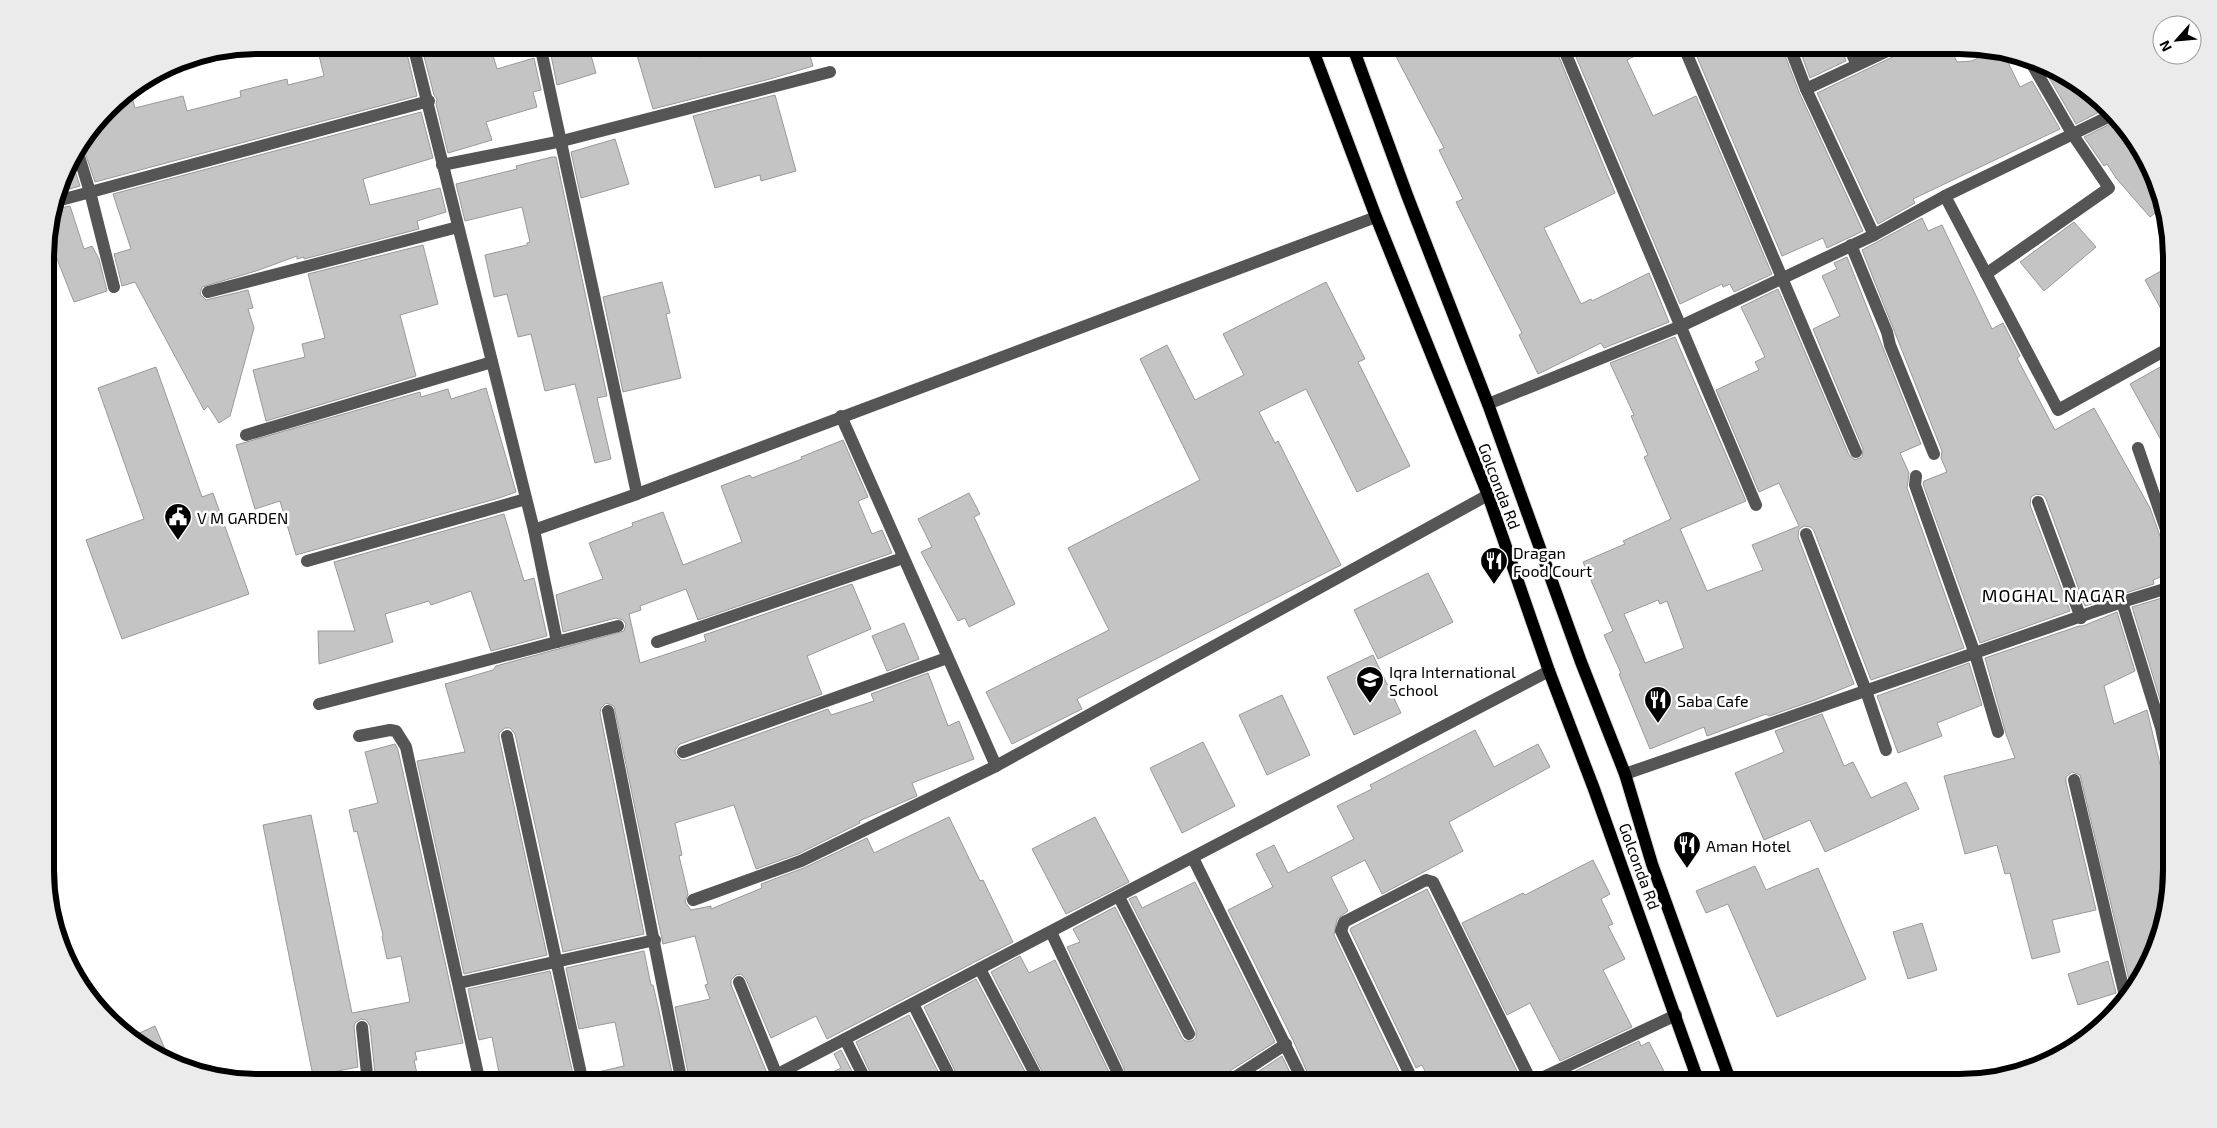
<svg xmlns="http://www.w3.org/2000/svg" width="2217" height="1128" font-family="'Exo 2',sans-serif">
	<rect width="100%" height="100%" fill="#fff"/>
	<g fill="#c4c4c4" stroke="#999" fill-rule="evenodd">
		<polygon points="342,45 405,45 417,96 95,182 82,144 117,98 130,90 135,108 183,96 187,111 241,97 240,91 287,79 288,85 324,76 318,51"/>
		<polygon points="421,45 490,45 497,69 534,58 541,90 533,92 537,107 486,122 492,140 448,153 436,104 437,99 434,95"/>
		<polygon points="549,45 588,45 596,73 557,85"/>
		<polygon points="634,45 697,45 700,57 739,45 807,45 813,66 770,79 653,109"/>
		<polygon points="1390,45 1554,45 1615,193 1544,228 1581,304 1591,299 1592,301 1649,273 1669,322 1604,348 1601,343 1538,374 1519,335 1522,333 1456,202 1463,199 1439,150 1444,148"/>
		<polygon points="1571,45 1657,45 1627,60 1653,116 1696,96 1772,274 1734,292 1730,284 1723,287 1722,284 1680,304"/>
		<polygon points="1692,45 1781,45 1799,92 1863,231 1827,248 1823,238 1782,256"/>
		<polygon points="1798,45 1840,45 1846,61 1810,78"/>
		<polygon points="1912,45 1949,45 1957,62 1972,61 1990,52 2005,56 2020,87 2032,81 2060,129 1913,199 1915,203 1878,224 1817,93 1903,52"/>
		<polygon points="2057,70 2103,107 2105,109 2076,124 2047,74"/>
		<polygon points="775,95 796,171 761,181 760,175 715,188 693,116"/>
		<polygon points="421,112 433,158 363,179 370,205 440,188 446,212 417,221 419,229 304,259 304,257 297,259 297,256 256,271 202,287 200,294 206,300 248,290 253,308 248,309 254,328 230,416 219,423 208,406 204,410 135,282 122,286 114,254 131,249 113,194"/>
		<polygon points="2118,120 2128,128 2137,145 2129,150 2149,182 2156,177 2164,206 2150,217 2116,178 2107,164 2104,166 2084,137"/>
		<polygon points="615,139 629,184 581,198 571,152"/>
		<polygon points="552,157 556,157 607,396 597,398 611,459 595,463 575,384 545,391 531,334 518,337 507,294 494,297 485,255 527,245 527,243 530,242 522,207 465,221 456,184 517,169 516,166"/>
		<polygon points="71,158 80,186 59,192 67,163"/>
		<polygon points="70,206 84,249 92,246 99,259 107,291 74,302 48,236 55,209"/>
		<polygon points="1922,218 1928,231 1942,225 1992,329 2003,323 2020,356 2017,358 2055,430 2094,408 2150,508 2164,547 2171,552 2171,573 2153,580 2154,584 2085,606 2046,499 2043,495 2036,494 2031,497 2030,505 2070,611 1980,643 1923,484 1924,481 1947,472 1941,458 1942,451 1862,250"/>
		<polygon points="2074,222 2096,247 2044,291 2020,262"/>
		<polygon points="423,245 438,304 400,315 416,376 266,421 253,370 305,357 302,344 325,338 308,274"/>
		<path d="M1847 257 1921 444 1900 453 1909 473 1907 488 1964 648 1871 680 1814 531 1811 527 1804 526 1799 529 1798 537 1854 684 1815 700 1769 716 1766 714 1707 736 1704 727 1650 749 1619 674 1621 673 1604 635 1613 631 1583 562 1625 544 1623 541 1671 519 1644 457 1648 455 1631 416 1634 415 1610 363 1675 337 1746 501 1680 529 1707 591 1763 570 1752 545 1799 526 1779 483 1759 492 1716 390 1759 370 1755 362 1765 357 1741 307 1778 289 1849 455 1855 460 1862 457 1863 449 1813 329 1840 316 1822 276 1837 269 1834 263ZM1658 600 1660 604 1667 601 1684 648 1645 663 1624 614Z"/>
		<polygon points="2170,266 2170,325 2145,280"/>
		<polygon points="662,282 670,313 666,314 681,378 623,392 603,297"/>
		<polygon points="1326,282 1365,359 1358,362 1410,466 1357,492 1306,389 1259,412 1275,443 1278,441 1341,565 1077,699 1082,709 1012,744 986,692 1109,630 1068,548 1200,480 1140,359 1167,345 1195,400 1244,375 1223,334"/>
		<polygon points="2171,361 2171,458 2130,384"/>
		<polygon points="156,367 202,497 213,493 249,594 122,639 86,540 144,519 98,388"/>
		<polygon points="486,388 516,492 499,498 296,555 280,501 255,509 236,445 420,392 421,397 448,389 451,399"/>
		<polygon points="843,440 868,497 858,501 872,534 882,530 892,553 698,620 686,589 640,606 641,610 629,614 640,663 706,641 704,635 852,584 871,629 807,656 822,694 680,744 675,750 676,755 681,760 686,760 828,709 831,715 874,701 871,694 928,673 948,726 959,721 974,759 912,783 917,796 859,821 860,823 798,854 756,869 734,805 675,823 682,855 679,856 688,894 685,902 691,910 711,906 711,909 762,888 761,884 804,868 867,838 874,853 949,817 980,881 983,880 1013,942 827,1039 816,1016 771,1038 746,979 741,974 736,975 731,980 731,985 771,1083 690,1083 675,1007 710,999 705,985 708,984 695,936 663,944 614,706 606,703 601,708 600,713 644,934 563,952 515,734 510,728 505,728 499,733 499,738 547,955 464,974 417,761 465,752 445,684 493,670 496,666 624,631 626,624 623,620 616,618 563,632 556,595 603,579 589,543 633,526 632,523 663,512 683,565 742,542 721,486 750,475 752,478 802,459 801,457"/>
		<polygon points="969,493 980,514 974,517 1015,604 969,627 965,618 958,621 921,552 932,547 918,519"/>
		<polygon points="504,514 524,581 534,578 547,636 491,651 471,591 431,605 429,601 385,614 393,642 319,664 318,631 355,631 334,562"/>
		<polygon points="1428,573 1453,622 1378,659 1354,610"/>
		<polygon points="2162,598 2171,619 2172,739 2132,607"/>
		<polygon points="2117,612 2135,671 2104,686 2114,724 2147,710 2164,781 2166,785 2172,787 2172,870 2150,964 2135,986 2131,988 2080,775 2072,772 2066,777 2066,782 2096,910 2052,920 2060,952 2032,959 2010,873 2005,874 1997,845 1965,854 1944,776 2015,758 2006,734 1985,658 2079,626 2083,626"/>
		<polygon points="904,623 919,659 887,671 872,636"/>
		<polygon points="1373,655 1401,713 1354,735 1327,677"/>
		<polygon points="1969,663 1982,705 1937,723 1942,736 1898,753 1877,696"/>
		<polygon points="1282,695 1310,755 1267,775 1239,715"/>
		<polygon points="1822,714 1844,766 1853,762 1871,798 1906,782 1919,809 1825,852 1810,820 1764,840 1735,773 1784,752 1775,731"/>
		<polygon points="1475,730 1494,767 1538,744 1550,767 1449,822 1463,851 1382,894 1365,860 1331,877 1348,911 1337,919 1334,935 1401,1076 1387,1083 1312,1083 1293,1040 1228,910 1273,887 1256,854 1274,845 1288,873 1354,839 1337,806 1372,789 1370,785"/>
		<polygon points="1203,742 1235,806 1182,833 1150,768"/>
		<polygon points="395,744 398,750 463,1043 415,1052 417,1060 414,1060 419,1083 376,1083 370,1026 366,1020 361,1019 355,1023 354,1027 358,1067 313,1076 263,825 311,815 352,1013 410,1002 401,956 387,959 382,936 383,935 357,831 354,832 349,810 378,803 365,752"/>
		<polygon points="1095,817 1129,882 1066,914 1032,849"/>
		<polygon points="1593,860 1610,894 1601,899 1613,924 1608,926 1625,959 1603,970 1632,1027 1560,1061 1530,1003 1507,1015 1462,923 1523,893 1525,895"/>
		<polygon points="1755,866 1766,890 1818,868 1866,979 1777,1017 1728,904 1706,913 1696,891"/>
		<polygon points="1195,882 1275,1042 1222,1076 1218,1083 1048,1083 991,972 1020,956 1029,973 1055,960 1110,1074 1113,1078 1120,1078 1124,1075 1124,1068 1067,947 1080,942 1073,929 1115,907 1182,1038 1185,1041 1192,1041 1196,1038 1196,1030 1129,899 1136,896 1142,908"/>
		<polygon points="1427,889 1523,1083 1431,1083 1422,1065 1416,1068 1350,930 1351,928"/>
		<polygon points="1922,923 1937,970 1908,979 1893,932"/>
		<polygon points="644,951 651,985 653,985 659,1011 672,1073 622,1083 591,1083 589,1074 624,1066 615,1022 579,1029 566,968"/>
		<polygon points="2108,961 2116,993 2078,1005 2068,974"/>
		<polygon points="550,971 575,1083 501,1083 492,1037 479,1040 468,989"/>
		<polygon points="976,979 1031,1083 961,1083 924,1007"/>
		<polygon points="909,1015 944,1083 875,1083 856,1042"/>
		<polygon points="155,1026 171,1063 164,1061 133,1036"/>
		<polygon points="1639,1041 1641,1046 1649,1042 1670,1083 1571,1083 1567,1075"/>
		<polygon points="841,1050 858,1083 810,1083 841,1068 834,1054"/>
		<polygon points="1282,1056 1295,1083 1241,1083"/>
	</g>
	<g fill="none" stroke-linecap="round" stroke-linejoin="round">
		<defs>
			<g id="major">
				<polyline points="1311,45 1376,217 1488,495 1549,671 1594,789 1699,1083"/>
				<polyline points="1352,45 1407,195 1488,404 1581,662 1625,774 1652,864 1731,1083"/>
			</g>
		</defs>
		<use href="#major" stroke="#dbdbdb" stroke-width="14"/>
		<g stroke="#555" stroke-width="12">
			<polyline points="413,45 534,530 557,642"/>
			<polyline points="540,45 637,494"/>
			<polyline points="1562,45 1756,505"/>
			<polyline points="1683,45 1856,452"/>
			<polyline points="1789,45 1806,89 1874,235"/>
			<polyline points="1848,45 1857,65"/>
			<polyline points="1806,89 1900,45"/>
			<polyline points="77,150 90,192 114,287"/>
			<polyline points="442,165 562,141 830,72"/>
			<polyline points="1945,196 2058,410 2171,347"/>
			<polyline points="57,201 429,101"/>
			<polyline points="1851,245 1887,332 1890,345 1934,454"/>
			<polyline points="1986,274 2109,188 2073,135 2033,66 2026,60"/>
			<polyline points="208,292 458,227"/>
			<polyline points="1488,404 1681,326 1874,235 1945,196 2112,115"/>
			<polyline points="841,416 996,766"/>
			<polyline points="246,435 492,362"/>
			<polyline points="2138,448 2171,544"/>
			<polyline points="1916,476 1915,485 1975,654 1998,732"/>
			<polyline points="2038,502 2081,618"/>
			<polyline points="534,530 637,494 1376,217"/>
			<polyline points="1806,534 1866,691 1886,750"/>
			<polyline points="307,561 526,499"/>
			<polyline points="2122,602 2161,728 2172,779"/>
			<polyline points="657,642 903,558"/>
			<polyline points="319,704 618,626"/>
			<polyline points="608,711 682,1083"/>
			<polyline points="359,736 390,730 396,731 406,747 480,1083"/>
			<polyline points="507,736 583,1083"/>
			<polyline points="683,752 947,658"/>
			<polyline points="1625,774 2122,602 2171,587"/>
			<polyline points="2074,780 2126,1000"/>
			<polyline points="1193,858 1304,1083"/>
			<polyline points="1119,897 1189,1034"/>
			<polyline points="693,900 801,861 996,766 1488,495"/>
			<polyline points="1051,932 1117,1071"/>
			<polyline points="980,969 1040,1083"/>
			<polyline points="739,982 780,1083"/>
			<polyline points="459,983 655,940"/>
			<polyline points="913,1004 953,1083"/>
			<polyline points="362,1027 368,1083"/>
			<polyline points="845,1039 867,1083"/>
			<polyline points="776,1075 1549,671"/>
			<polyline points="1226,1083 1286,1044"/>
			<polyline points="1414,1083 1341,931 1344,922 1426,880 1433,882 1532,1083"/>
			<polyline points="1531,1083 1676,1015"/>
		</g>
		<use href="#major" stroke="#000" stroke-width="12"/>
	</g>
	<defs>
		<symbol id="civic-pin" viewBox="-11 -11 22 30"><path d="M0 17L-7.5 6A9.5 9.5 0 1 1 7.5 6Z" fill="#000" stroke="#fff"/><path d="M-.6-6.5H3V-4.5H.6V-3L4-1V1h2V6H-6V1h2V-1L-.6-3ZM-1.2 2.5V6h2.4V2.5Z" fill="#fff"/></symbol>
		<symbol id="restaurant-pin" viewBox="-11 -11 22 30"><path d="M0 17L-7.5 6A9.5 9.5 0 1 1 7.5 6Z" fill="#000" stroke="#fff"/><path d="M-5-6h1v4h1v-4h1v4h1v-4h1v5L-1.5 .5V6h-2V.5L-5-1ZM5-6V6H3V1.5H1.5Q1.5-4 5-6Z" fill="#fff"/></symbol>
		<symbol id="university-pin" viewBox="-11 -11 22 30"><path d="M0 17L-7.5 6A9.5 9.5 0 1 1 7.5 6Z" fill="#000" stroke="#fff"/><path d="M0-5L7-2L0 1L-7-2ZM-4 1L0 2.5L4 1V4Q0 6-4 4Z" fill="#fff"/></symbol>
	</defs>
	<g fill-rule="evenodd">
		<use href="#civic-pin" x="162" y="501" width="32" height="43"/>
		<use href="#restaurant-pin" x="1478" y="545" width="32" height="43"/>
		<use href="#university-pin" x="1354" y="664" width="32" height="43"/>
		<use href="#restaurant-pin" x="1642" y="684" width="32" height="43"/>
		<use href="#restaurant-pin" x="1671" y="829" width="32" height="43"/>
	</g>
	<g text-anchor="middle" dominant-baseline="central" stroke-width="5" stroke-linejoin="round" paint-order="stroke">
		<g font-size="16" fill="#000" stroke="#fff">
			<text transform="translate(1500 486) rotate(69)">Golconda Rd</text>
			<text transform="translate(1640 866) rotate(70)">Golconda Rd</text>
		</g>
		<g font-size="16" fill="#000" stroke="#fff" text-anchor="start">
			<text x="197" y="517">V M GARDEN</text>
			<text x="1513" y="552">Dragan<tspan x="1513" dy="18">Food Court</tspan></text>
			<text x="1389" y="671">Iqra International<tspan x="1389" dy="18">School</tspan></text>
			<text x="1677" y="700">Saba Cafe</text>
			<text x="1706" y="845">Aman Hotel</text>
		</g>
		<g font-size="18" letter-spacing="1" fill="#000" stroke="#fff">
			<text x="2054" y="595">MOGHAL NAGAR</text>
		</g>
	</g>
	<path d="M0 0H2217V1128H0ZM258 54H1959A204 204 0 0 1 2163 258V870A204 204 0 0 1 1959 1074H258A204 204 0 0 1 54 870V258A204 204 0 0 1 258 54Z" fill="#ebebeb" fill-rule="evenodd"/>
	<path fill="none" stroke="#000" stroke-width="6" d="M258 54H1959A204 204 0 0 1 2163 258V870A204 204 0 0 1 1959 1074H258A204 204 0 0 1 54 870V258A204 204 0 0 1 258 54Z"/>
	<g transform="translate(2177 40) rotate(243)"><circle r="24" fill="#ffffff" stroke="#999999"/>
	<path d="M0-4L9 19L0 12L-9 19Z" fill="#000000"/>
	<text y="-8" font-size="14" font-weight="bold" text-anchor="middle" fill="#000000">N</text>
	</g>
</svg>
